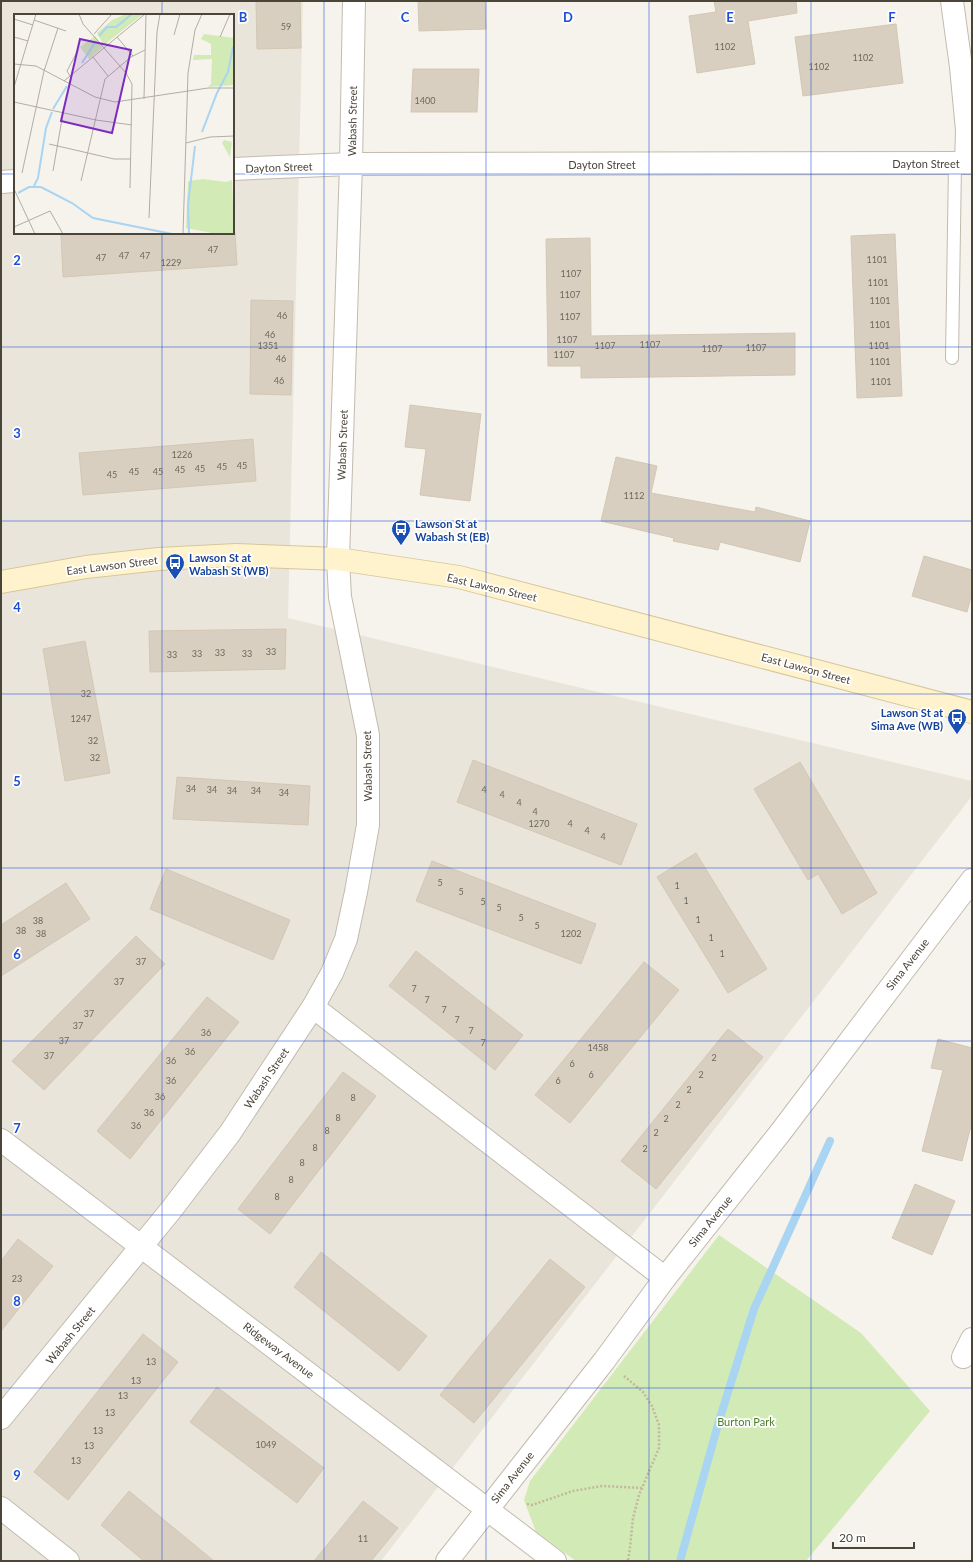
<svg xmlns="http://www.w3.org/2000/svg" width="973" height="1562" font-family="Lato,sans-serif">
	<rect width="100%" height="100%" fill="#f6f3ec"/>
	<path fill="#eae5da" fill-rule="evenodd" d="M1 1H303L288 618 972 781V796L381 1561H1ZM15 15H233V233H15Z"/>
	<polygon fill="#d2eab5" points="719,1235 861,1333 930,1411 806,1561 576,1561 536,1532 524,1500 530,1481"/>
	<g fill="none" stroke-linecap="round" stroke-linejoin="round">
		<polyline stroke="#a9d4f2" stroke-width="8" points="680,1561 719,1421 754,1309 830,1141"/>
	</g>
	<g fill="#d8cfc1" stroke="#d3c7b4">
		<polygon points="256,1 300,1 301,48 257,49"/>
		<polygon points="418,1 485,1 486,29 419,31"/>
		<polygon points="714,1 796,1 797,13 748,21 755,64 697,73 689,16 716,12"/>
		<polygon points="896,24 903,83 803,96 795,37"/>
		<polygon points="413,69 479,69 477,112 411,112"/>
		<polygon points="91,233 235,233 237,265 63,277 61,235"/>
		<polygon points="895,234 902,396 857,398 851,236"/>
		<polygon points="590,238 591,336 795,333 795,375 581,378 581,366 548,366 546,239"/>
		<polygon points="251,300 293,301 291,395 250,394"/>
		<polygon points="410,405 481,414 470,501 420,495 426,449 405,447"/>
		<polygon points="253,439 256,481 83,495 79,453"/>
		<polygon points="616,457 657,466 651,493 755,512 756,507 810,521 800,562 720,542 718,550 673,541 674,538 601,521"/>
		<polygon points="924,556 972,570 972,593 967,612 912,596"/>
		<polygon points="286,629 285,669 150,672 149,631"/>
		<polygon points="85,641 110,773 65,781 43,649"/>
		<polygon points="473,760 637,824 621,865 457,802"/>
		<polygon points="800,762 877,893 842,914 818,874 808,880 754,789"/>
		<polygon points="177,777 310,786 308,825 173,819"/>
		<polygon points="696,853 767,969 728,993 657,877"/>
		<polygon points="432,861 596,924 581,964 416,901"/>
		<polygon points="166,869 290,920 273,960 150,909"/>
		<polygon points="66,883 90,919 1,976 1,925"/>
		<polygon points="136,936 165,964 44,1090 12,1061"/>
		<polygon points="416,951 523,1035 495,1070 389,986"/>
		<polygon points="644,962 679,990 570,1123 535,1095"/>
		<polygon points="207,997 239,1022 130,1159 97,1131"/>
		<polygon points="728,1029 763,1057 656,1189 621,1161"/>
		<polygon points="938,1039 972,1048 972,1122 962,1161 922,1151 943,1070 931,1068"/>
		<polygon points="343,1072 376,1096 270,1234 238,1209"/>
		<polygon points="915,1184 955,1201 932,1255 892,1238"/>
		<polygon points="18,1239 53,1266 1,1331 1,1261"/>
		<polygon points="321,1252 427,1336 399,1371 294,1287"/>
		<polygon points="550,1259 585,1287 474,1423 440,1395"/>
		<polygon points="143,1334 178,1362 68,1500 34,1472"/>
		<polygon points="217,1387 324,1468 297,1503 190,1422"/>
		<polygon points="129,1491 214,1561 144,1561 101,1525"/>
		<polygon points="363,1501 398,1528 371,1561 314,1561"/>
	</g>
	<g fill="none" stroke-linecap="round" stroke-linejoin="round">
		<defs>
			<polyline id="lane" points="952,358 955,164"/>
			<g id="street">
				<polyline points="952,1 961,67 967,130 966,163"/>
				<polyline points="233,169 351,164 972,163"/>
				<polyline points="1,182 15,181"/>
				<polyline points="313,1007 665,1278"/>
				<polyline points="1,1140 555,1561"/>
				<polyline points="963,1357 972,1339"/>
				<polyline points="1,1418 171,1210 230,1133 313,1007 332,973 346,939 356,892 368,825 368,735 340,597 338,559 351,164 354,1"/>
				<polyline points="1,1508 68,1561"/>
				<polyline points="447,1561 604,1361 665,1278 780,1133 972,880"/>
			</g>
			<polyline id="secondary" points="1,582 86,567 159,559 236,555 338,559 459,577 972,712"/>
		</defs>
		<use href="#lane" stroke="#c2bbae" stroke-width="14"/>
		<use href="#street" stroke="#c2bbae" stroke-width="24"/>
		<use href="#secondary" stroke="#d6c79b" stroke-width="24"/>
		<g stroke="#c4b79f" stroke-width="2.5" stroke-dasharray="2 2" stroke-linecap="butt">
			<polyline points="624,1376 643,1392 652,1406 659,1425 659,1448 639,1495 633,1518 630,1547 628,1561"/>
			<polyline points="527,1504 532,1505 573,1491 602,1486 642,1488"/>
		</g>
		<use href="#lane" stroke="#fff" stroke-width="12"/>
		<use href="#street" stroke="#fff" stroke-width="22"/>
		<use href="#secondary" stroke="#fff3cd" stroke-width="22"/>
	</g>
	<path fill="none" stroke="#1d4ed8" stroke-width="1" stroke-opacity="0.55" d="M162 1V15M324 1V1561M486 1V1561M649 1V1561M811 1V1561M1 174H15M233 174H972M162 233V1561M1 347H972M1 521H972M1 694H972M1 868H972M1 1041H972M1 1215H972M1 1388H972"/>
	<defs>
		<symbol id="bus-pin" viewBox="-11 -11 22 30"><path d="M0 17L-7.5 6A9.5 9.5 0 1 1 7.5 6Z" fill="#1a4fb4" stroke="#fff"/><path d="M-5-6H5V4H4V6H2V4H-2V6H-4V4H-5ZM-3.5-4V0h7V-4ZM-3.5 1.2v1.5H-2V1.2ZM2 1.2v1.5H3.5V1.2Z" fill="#fff"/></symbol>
	</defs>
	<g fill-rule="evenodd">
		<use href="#bus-pin" x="390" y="518" width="22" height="30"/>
		<use href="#bus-pin" x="164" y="552" width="22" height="30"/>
		<use href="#bus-pin" x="946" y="707" width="22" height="30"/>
	</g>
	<g text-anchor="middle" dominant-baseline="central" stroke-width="3.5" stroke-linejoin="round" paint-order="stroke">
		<g font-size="9" fill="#6e675b">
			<text x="286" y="26">59</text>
			<text x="725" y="46">1102</text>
			<text x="863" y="57">1102</text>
			<text x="819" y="66">1102</text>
			<text x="425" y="100">1400</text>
			<text x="213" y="249">47</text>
			<text x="124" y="255">47</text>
			<text x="145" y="255">47</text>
			<text x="101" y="257">47</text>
			<text x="877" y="259">1101</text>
			<text x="171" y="262">1229</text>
			<text x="571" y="273">1107</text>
			<text x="878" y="282">1101</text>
			<text x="570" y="294">1107</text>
			<text x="880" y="300">1101</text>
			<text x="282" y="315">46</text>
			<text x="570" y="316">1107</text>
			<text x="880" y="324">1101</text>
			<text x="270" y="334">46</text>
			<text x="567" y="339">1107</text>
			<text x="650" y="344">1107</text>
			<text x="268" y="345">1351</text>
			<text x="605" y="345">1107</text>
			<text x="879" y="345">1101</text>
			<text x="756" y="347">1107</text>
			<text x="712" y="348">1107</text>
			<text x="564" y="354">1107</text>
			<text x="281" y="358">46</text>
			<text x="880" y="361">1101</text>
			<text x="279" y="380">46</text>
			<text x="881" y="381">1101</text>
			<text x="182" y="454">1226</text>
			<text x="242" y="465">45</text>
			<text x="222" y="466">45</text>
			<text x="200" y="468">45</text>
			<text x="180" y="469">45</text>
			<text x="134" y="471">45</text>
			<text x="158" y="471">45</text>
			<text x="112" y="474">45</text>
			<text x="634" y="495">1112</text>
			<text x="271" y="651">33</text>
			<text x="220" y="652">33</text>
			<text x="197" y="653">33</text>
			<text x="247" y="653">33</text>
			<text x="172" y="654">33</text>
			<text x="86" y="693">32</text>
			<text x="81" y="718">1247</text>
			<text x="93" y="740">32</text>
			<text x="95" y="757">32</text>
			<text x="191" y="788">34</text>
			<text x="212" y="789">34</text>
			<text x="484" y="789">4</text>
			<text x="232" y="790">34</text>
			<text x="256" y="790">34</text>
			<text x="284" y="792">34</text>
			<text x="502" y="794">4</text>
			<text x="519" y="802">4</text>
			<text x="535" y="811">4</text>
			<text x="539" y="823">1270</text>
			<text x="570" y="823">4</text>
			<text x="587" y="830">4</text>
			<text x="603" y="836">4</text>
			<text x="440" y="882">5</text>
			<text x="677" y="885">1</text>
			<text x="461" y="891">5</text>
			<text x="686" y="900">1</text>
			<text x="483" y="901">5</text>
			<text x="499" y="907">5</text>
			<text x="521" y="917">5</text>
			<text x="698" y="919">1</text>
			<text x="38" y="920">38</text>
			<text x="537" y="925">5</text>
			<text x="21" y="930">38</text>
			<text x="41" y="933">38</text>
			<text x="571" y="933">1202</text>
			<text x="711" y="937">1</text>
			<text x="722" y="953">1</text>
			<text x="141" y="961">37</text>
			<text x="119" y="981">37</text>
			<text x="414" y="988">7</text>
			<text x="427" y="999">7</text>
			<text x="444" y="1009">7</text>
			<text x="89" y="1013">37</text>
			<text x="457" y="1019">7</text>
			<text x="78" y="1025">37</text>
			<text x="471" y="1030">7</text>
			<text x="206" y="1032">36</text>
			<text x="64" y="1040">37</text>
			<text x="483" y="1042">7</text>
			<text x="598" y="1047">1458</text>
			<text x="190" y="1051">36</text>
			<text x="49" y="1055">37</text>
			<text x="714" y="1057">2</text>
			<text x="171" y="1060">36</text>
			<text x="572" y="1063">6</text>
			<text x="591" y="1074">6</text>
			<text x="701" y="1074">2</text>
			<text x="171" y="1080">36</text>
			<text x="558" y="1080">6</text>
			<text x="689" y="1089">2</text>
			<text x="160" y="1096">36</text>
			<text x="353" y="1097">8</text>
			<text x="678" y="1104">2</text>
			<text x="149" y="1112">36</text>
			<text x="338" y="1117">8</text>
			<text x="666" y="1118">2</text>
			<text x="136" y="1125">36</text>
			<text x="327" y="1130">8</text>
			<text x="656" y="1132">2</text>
			<text x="315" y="1147">8</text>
			<text x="645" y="1148">2</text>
			<text x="302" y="1162">8</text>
			<text x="291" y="1179">8</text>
			<text x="277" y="1196">8</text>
			<text x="17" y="1278">23</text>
			<text x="151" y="1361">13</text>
			<text x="136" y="1380">13</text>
			<text x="123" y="1395">13</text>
			<text x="110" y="1412">13</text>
			<text x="98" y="1430">13</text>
			<text x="266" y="1444">1049</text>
			<text x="89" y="1445">13</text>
			<text x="76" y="1460">13</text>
			<text x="363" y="1538">11</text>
		</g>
		<g font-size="11" fill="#4b4439" stroke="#fff">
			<text transform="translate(352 121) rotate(-89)">Wabash Street</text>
			<text x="926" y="163">Dayton Street</text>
			<text x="602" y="164">Dayton Street</text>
			<text transform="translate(279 167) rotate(-2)">Dayton Street</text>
			<text transform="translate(342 445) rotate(-88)">Wabash Street</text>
			<text transform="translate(112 565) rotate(-7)">East Lawson Street</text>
			<text transform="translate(492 587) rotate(13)">East Lawson Street</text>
			<text transform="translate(806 668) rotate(15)">East Lawson Street</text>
			<text transform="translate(367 766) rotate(-91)">Wabash Street</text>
			<text transform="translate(907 964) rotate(-52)">Sima Avenue</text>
			<text transform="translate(266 1078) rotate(-56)">Wabash Street</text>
			<text transform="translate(710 1221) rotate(-51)">Sima Avenue</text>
			<text transform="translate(70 1335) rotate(-51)">Wabash Street</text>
			<text transform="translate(279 1350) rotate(37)">Ridgeway Avenue</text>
			<text transform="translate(512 1477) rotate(-52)">Sima Avenue</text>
		</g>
		<g font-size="11" font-weight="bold" fill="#164399" stroke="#fff" text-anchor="start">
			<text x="415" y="523">Lawson St at<tspan x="415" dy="13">Wabash St (EB)</tspan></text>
			<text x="189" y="557">Lawson St at<tspan x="189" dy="13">Wabash St (WB)</tspan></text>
			<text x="943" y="712" text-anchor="end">Lawson St at<tspan x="943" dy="13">Sima Ave (WB)</tspan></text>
		</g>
		<g font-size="11" fill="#4a7f2a" stroke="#fff">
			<text x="746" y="1421">Burton Park</text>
		</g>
	</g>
	<g transform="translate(14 14)">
		<rect width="220" height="220" fill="#f6f3ec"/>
		<path d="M112 0H129L90 31 83 19 98 6ZM190 20 220 24V71L194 73 197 70 198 45 179 46 180 41H197V30L187 25ZM81 22 89 33 75 45 66 33ZM210 126 218 128 216 143 208 129ZM189 165 212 168 218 166 220 219H198L172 214 174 167Z" fill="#d2eab5"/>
		<path fill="none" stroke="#a9d4f2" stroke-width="2" d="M85 22 93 13H102L118 0M68 49 82 27M39 95 53 72M188 118 203 79 214 58 219 33M20 172 24 164 32 114 38 98M4 179 15 173H27L58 189 79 204 158 220M175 220 174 191 181 132"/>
		<path fill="none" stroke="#b2ada4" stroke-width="1" d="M65 0 69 10 112 59 118 70 116 174M0 5 19 11M20 6 52 17M80 20 98 0M160 21 166 0M0 23 14 27M103 23 119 42M206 23 216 0M79 43 94 62M0 50 22 52 81 83 101 88 194 74H220M56 62 53 57 64 36M50 67 131 0M0 73 22 0M130 85 132 0M0 88 82 106 118 111M172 129 196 123 220 122M35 130 100 145H117M39 157 49 99M8 159 30 57 44 14M67 167 91 65 117 43 131 36M0 175 21 220M135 204 143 18 146 0M0 213 36 197 49 220M169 220 174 59 181 16 188 0"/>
		<path fill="#7b2cbf" fill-opacity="0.15" stroke="#7b2cbf" stroke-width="2" d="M66 25 117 36 98 119 47 107Z"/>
		<rect width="220" height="220" fill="none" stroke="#4b4439" stroke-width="2"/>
	</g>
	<g font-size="13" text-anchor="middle" font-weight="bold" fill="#1d4ed8" stroke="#fff" stroke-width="3.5" stroke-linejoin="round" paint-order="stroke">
		<text x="243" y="22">B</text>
		<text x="405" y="22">C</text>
		<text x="568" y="22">D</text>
		<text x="730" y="22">E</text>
		<text x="892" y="22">F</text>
		<text x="17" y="265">2</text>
		<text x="17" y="438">3</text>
		<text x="17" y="612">4</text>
		<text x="17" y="786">5</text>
		<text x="17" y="959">6</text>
		<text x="17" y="1133">7</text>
		<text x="17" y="1306">8</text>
		<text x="17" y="1480">9</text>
	</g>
	<rect width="973" height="1562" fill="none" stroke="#4b4439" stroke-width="4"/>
	<path d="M833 1542v6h81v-6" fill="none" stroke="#4b4439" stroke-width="2"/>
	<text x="839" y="1542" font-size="12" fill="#4b4439" stroke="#ffffff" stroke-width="3" paint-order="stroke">20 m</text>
</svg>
